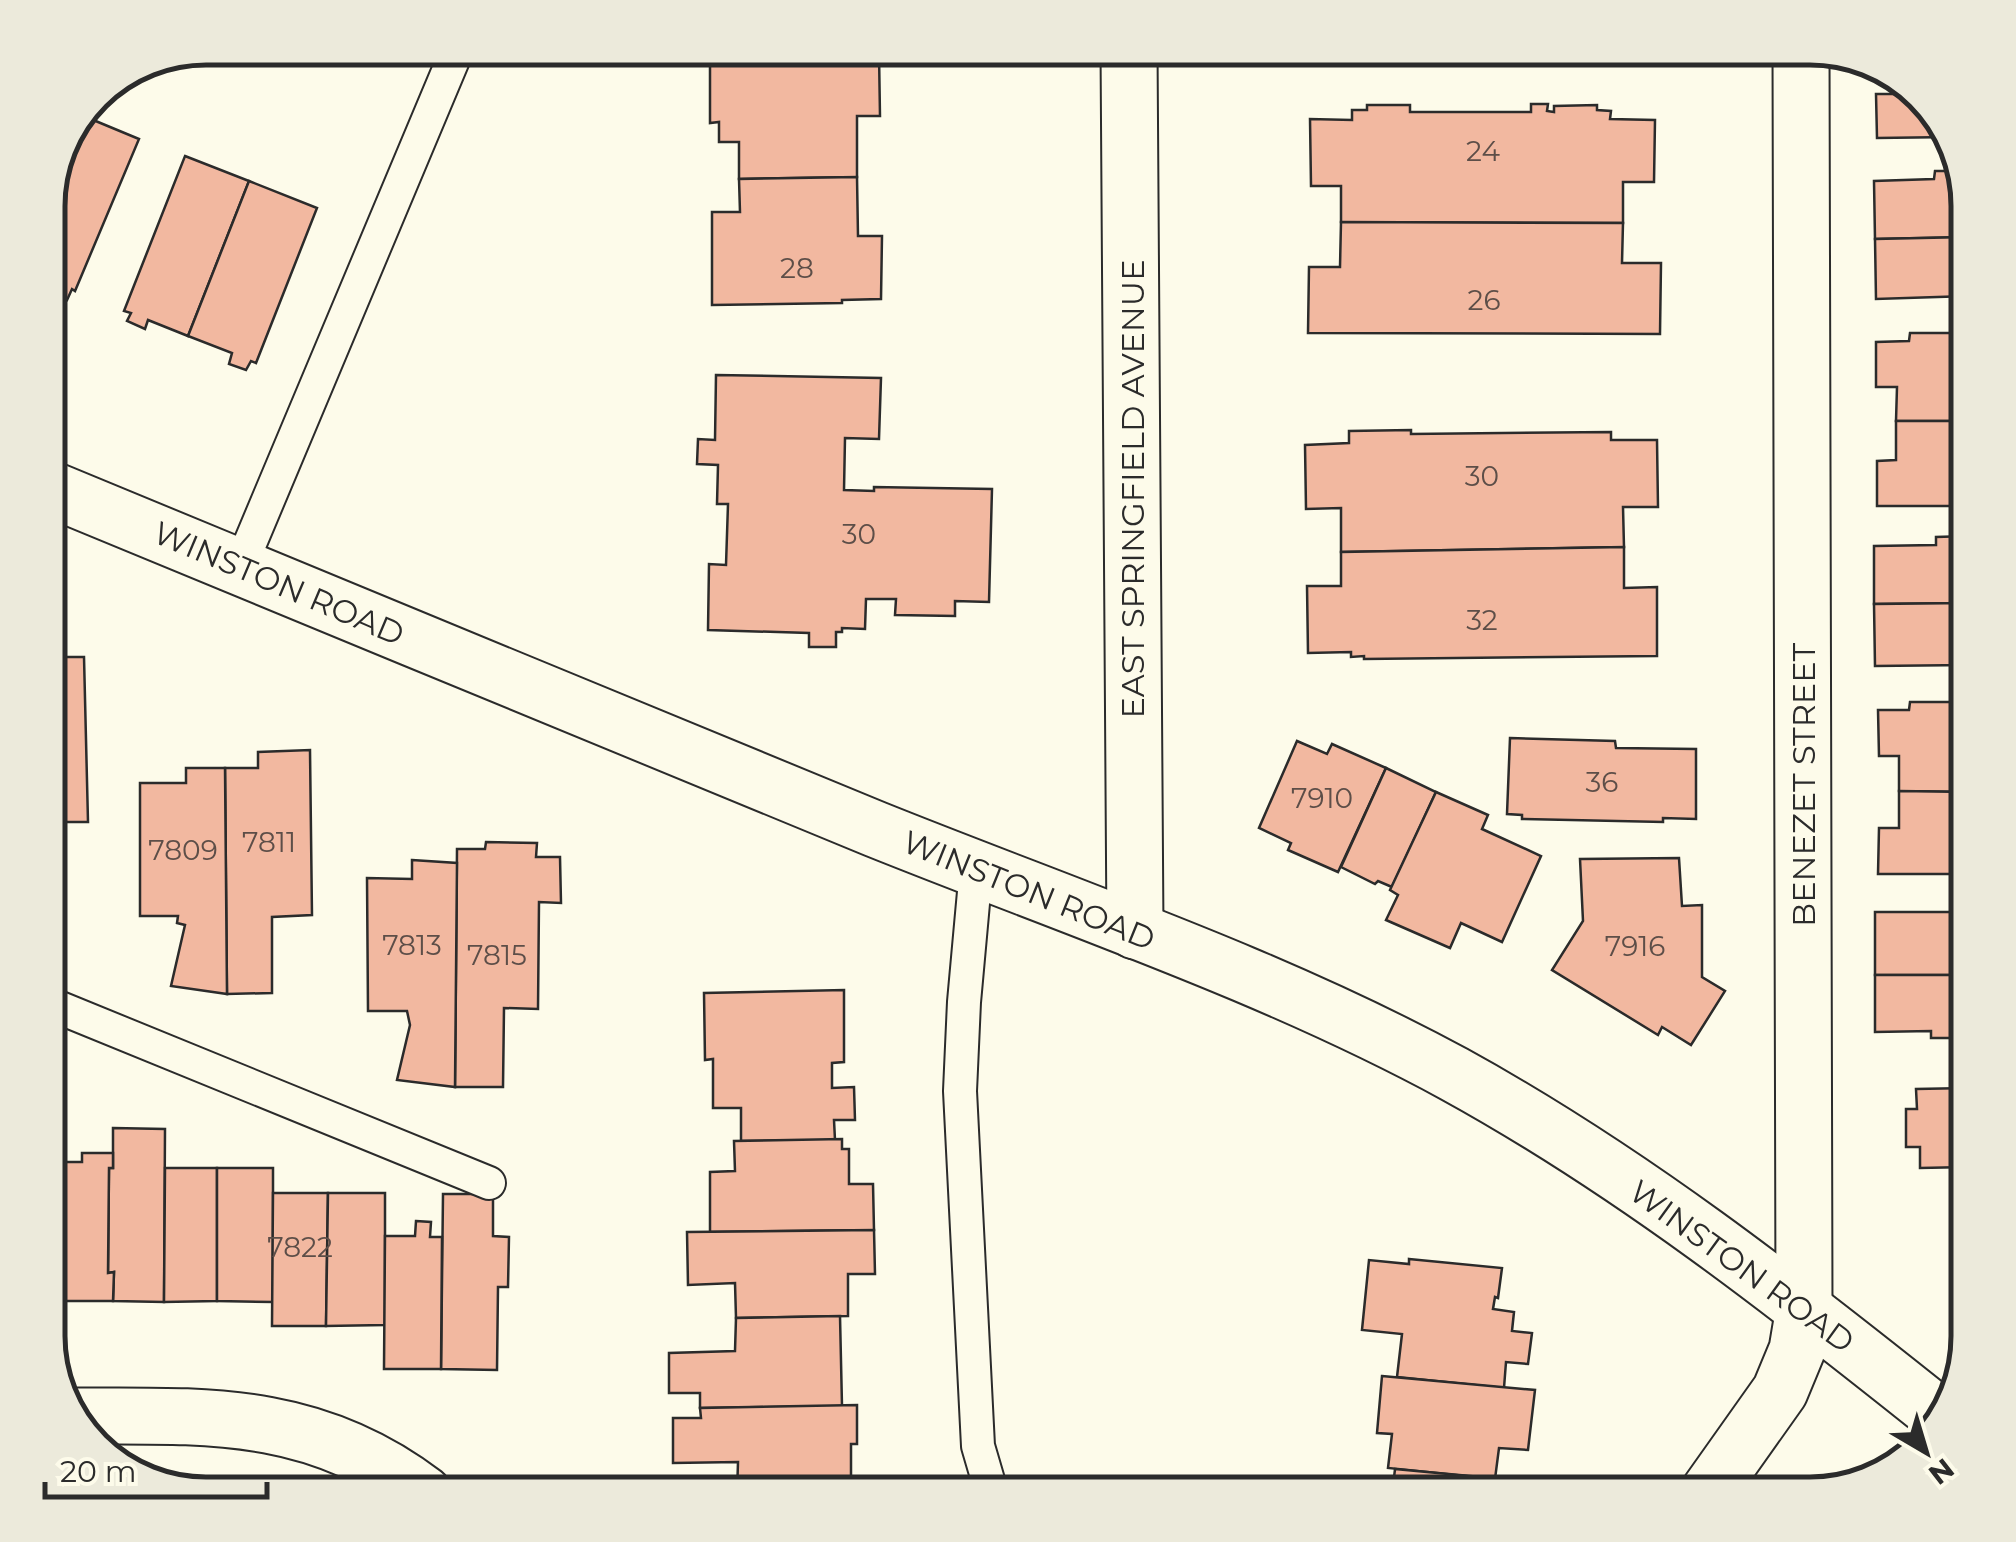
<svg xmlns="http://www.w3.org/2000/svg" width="2016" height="1542" font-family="Montserrat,sans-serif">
	<rect width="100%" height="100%" fill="#fdfbea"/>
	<g fill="#f2b8a0" stroke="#2b2b2b" stroke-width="2.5">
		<polygon points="841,49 841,53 879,53 880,116 857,116 857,177 739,179 739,142 719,142 719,122 710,123 710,54 739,53 739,50"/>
		<polygon points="1897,77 1907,81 1952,137 1877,138 1876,94 1897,94"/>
		<polygon points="1531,104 1548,104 1547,111 1554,112 1554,106 1597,105 1597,110 1611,111 1610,119 1655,120 1654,182 1623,182 1623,223 1341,222 1341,186 1311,186 1310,119 1352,120 1352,110 1367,110 1367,105 1410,105 1410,112 1531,112"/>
		<polygon points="86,117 139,139 75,291 72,289 67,300 49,292 54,281 48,279 48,195"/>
		<polygon points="185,156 249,181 188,336 148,320 145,329 127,321 131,313 124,311"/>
		<polygon points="1935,171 1960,171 1968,206 1968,237 1875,239 1874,181 1934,179"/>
		<polygon points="857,177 858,236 882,236 881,299 842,300 842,303 712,305 712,212 740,212 739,179"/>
		<polygon points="249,181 317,208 256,363 251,361 246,370 229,364 232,353 188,336"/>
		<polygon points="1341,222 1623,223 1622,263 1661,263 1660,334 1308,333 1309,267 1340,267"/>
		<polygon points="1968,237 1968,296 1876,299 1875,239"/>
		<polygon points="1910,333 1968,333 1968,421 1896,421 1897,387 1876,387 1876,342 1909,341"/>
		<polygon points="716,375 881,378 879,439 845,438 844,490 874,491 874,487 992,489 989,602 955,601 955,616 895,615 896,599 866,599 865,629 842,628 842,632 836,632 836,647 809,647 809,633 708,630 709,564 726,565 728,504 717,504 718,465 697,464 698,439 715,440"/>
		<polygon points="1896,421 1968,421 1968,506 1877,506 1877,461 1896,460"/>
		<polygon points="1411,430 1411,434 1611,432 1611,440 1657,440 1658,507 1623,507 1624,547 1341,552 1341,508 1306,509 1305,445 1349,443 1349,431"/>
		<polygon points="1968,536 1968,603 1874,604 1874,546 1936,545 1936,537"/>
		<polygon points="1624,547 1624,588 1657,587 1657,656 1364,659 1364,656 1351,657 1351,652 1308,653 1307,586 1341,586 1341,552"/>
		<polygon points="1968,603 1968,665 1875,666 1874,604"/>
		<polygon points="48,657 84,657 88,822 48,822"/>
		<polygon points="1910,702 1968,702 1968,792 1899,791 1899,756 1879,756 1878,710 1909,710"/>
		<polygon points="1510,738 1615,741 1616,748 1696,749 1696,819 1663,818 1663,822 1522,819 1522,815 1507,814"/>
		<polygon points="1297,741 1327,754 1332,744 1386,768 1338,872 1288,850 1291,843 1259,828"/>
		<polygon points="310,750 312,915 272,917 272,993 227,994 225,768 258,768 258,752"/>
		<polygon points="186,768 225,768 227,994 171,986 185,925 177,923 178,916 140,916 140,783 186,783"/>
		<polygon points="1386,768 1436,792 1392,887 1378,881 1375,884 1341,867"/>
		<polygon points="1899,791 1968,792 1968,874 1878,874 1879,828 1899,828"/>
		<polygon points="1436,792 1488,815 1482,829 1541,856 1502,942 1461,923 1450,948 1386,920 1398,895 1390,890"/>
		<polygon points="486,842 537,843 536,857 560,857 561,903 539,902 538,1009 504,1008 503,1087 455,1087 457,849 485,849"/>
		<polygon points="1679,858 1682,906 1702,905 1702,977 1725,991 1691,1045 1662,1027 1658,1035 1552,970 1583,921 1580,859"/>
		<polygon points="412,860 457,863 455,1087 397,1080 410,1025 407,1011 368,1011 367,878 412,879"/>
		<rect x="1875" y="912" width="93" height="63"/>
		<polygon points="1875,975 1968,975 1968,1038 1931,1038 1931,1031 1875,1032"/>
		<polygon points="844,990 844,1062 832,1063 832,1088 854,1087 855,1120 834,1120 835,1140 741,1141 741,1108 713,1108 713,1059 705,1060 704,993"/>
		<polygon points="1968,1088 1968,1167 1920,1168 1920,1147 1906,1147 1906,1109 1917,1109 1916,1089"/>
		<polygon points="113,1128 165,1129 164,1302 113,1301 114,1272 108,1273 109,1168 113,1168"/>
		<polygon points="842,1139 842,1149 849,1149 849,1184 873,1184 874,1230 710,1232 710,1172 735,1171 734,1141"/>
		<polygon points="82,1153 113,1153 113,1168 109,1168 108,1273 114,1272 113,1301 51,1301 48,1168 62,1168 62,1162 82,1162"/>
		<polygon points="165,1168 217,1168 217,1301 164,1302"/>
		<polygon points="217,1168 273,1168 273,1302 217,1301"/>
		<polygon points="273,1193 328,1193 326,1326 272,1326"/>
		<polygon points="328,1193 385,1193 385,1325 326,1326"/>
		<polygon points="443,1194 493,1194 493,1236 509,1237 508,1287 498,1287 497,1370 441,1369"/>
		<polygon points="416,1221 431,1222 430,1237 442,1237 441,1369 384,1369 385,1236 415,1236"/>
		<polygon points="874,1230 875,1274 848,1274 848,1316 736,1318 735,1283 688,1285 687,1232"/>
		<polygon points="1409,1259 1502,1268 1498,1298 1495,1297 1493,1309 1514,1312 1512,1331 1532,1333 1528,1364 1506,1362 1504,1388 1397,1377 1402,1334 1362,1330 1369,1260 1409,1264"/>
		<polygon points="840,1316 842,1406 700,1408 700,1393 669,1393 669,1353 735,1351 736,1318"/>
		<polygon points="1382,1376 1535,1390 1528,1450 1499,1448 1495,1479 1388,1468 1392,1434 1377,1433"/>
		<polygon points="857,1405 857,1444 851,1444 851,1493 737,1494 738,1462 673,1463 673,1418 701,1418 700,1408"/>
		<polygon points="1395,1469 1501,1479 1500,1494 1392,1494"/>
		<polygon points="894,1492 894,1494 725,1494 737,1494"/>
	</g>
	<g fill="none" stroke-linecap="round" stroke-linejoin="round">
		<defs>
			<g id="lane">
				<polyline points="240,567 458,48"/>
				<polyline points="976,870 964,1002 960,1091 978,1446 992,1494"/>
				<polyline points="48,1003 489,1183"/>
			</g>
			<g id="street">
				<polyline points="1129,48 1135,931"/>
				<path d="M48 488C324 600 599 718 875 829 1069 907 1270 974 1454 1074 1629 1170 1786 1293 1941 1417"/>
				<path d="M72 1416C204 1416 313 1409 424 1494"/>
				<polyline points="1707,1494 1780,1391 1797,1350 1804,1308 1801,48"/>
			</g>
		</defs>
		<use href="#lane" stroke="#2b2b2b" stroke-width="36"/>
		<use href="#street" stroke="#2b2b2b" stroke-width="59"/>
		<use href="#lane" stroke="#fdfbea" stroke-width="32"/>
		<use href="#street" stroke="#fdfbea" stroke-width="55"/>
	</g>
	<g text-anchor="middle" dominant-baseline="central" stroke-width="8" stroke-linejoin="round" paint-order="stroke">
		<g font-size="28" fill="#5d4e48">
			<text x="1483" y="151">24</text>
			<text x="797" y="268">28</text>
			<text x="1484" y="300">26</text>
			<text x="1482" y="476">30</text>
			<text x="859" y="534">30</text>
			<text x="1482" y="620">32</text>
			<text x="1602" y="782">36</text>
			<text x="1322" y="798">7910</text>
			<text x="269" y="842">7811</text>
			<text x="183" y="850">7809</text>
			<text x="412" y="945">7813</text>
			<text x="1635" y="946">7916</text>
			<text x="497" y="955">7815</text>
			<text x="300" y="1247">7822</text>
		</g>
		<g font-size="32" fill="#2b2b2b" stroke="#fdfbea">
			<text transform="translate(1132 489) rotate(-90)">EAST SPRINGFIELD AVENUE</text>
			<text transform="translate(279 583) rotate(23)">WINSTON ROAD</text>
			<text transform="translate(1803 785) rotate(-90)">BENEZET STREET</text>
			<text transform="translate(1029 890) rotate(22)">WINSTON ROAD</text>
			<text transform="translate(1742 1266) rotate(36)">WINSTON ROAD</text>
		</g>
	</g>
	<path d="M0 0H2016V1542H0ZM206 65H1810A141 141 0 0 1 1951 206V1336A141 141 0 0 1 1810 1477H206A141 141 0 0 1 65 1336V206A141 141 0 0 1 206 65Z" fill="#eceadb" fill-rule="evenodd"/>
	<path fill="none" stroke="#2b2b2b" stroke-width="5" d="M206 65H1810A141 141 0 0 1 1951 206V1336A141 141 0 0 1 1810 1477H206A141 141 0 0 1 65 1336V206A141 141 0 0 1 206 65Z"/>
	<g transform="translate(1926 1452) rotate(142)" stroke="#fdfbea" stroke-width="8" paint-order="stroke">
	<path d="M0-8L18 38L0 25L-18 38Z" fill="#2b2b2b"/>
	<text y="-15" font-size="28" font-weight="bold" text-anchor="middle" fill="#2b2b2b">N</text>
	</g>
	<path d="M45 1482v15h222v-15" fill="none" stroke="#2b2b2b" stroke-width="5"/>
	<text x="60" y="1482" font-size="30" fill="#2b2b2b" stroke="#fdfbea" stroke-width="8" paint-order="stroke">20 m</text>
</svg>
